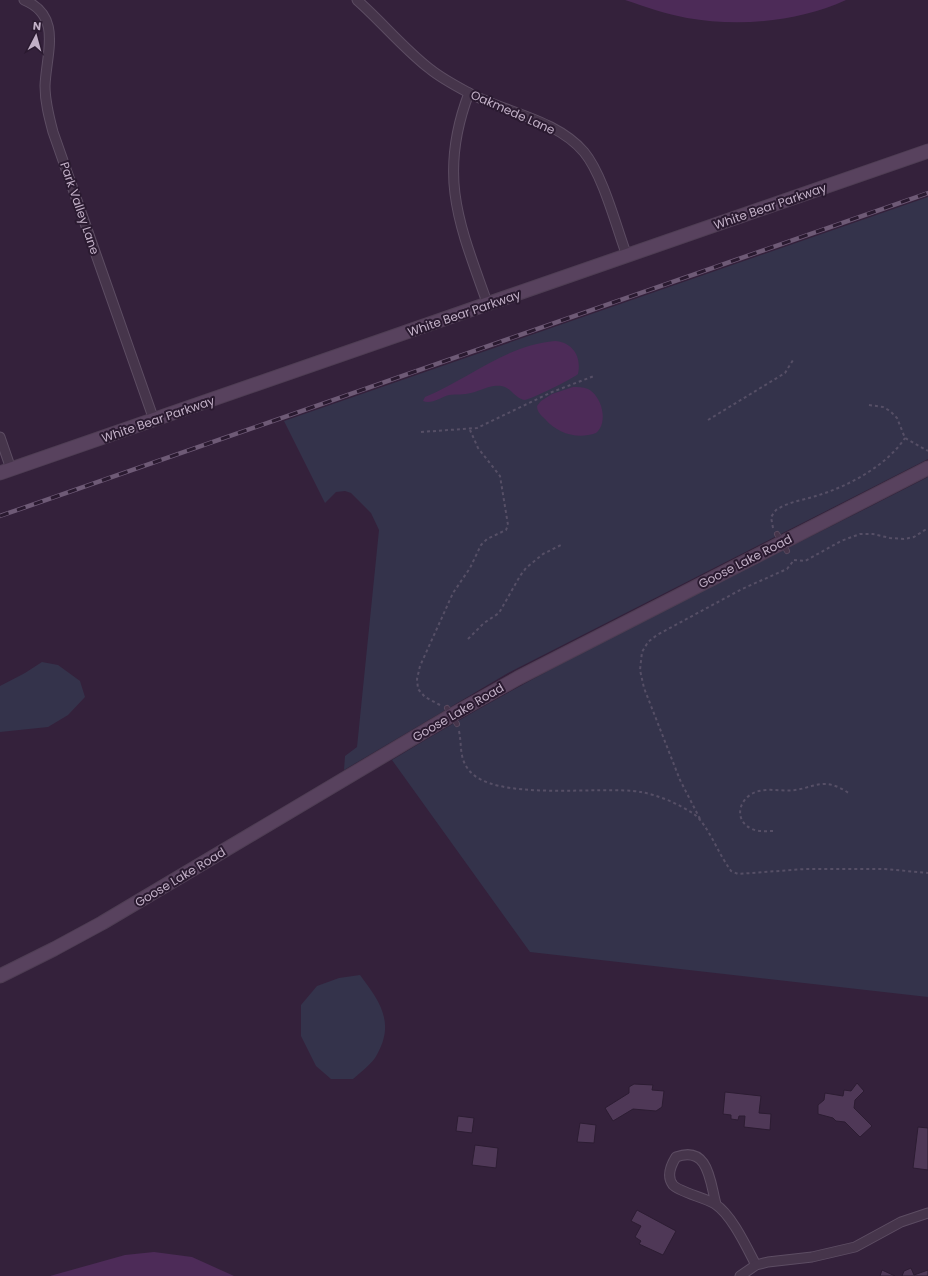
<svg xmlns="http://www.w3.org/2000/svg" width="928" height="1276" font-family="Poppins,sans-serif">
	<rect width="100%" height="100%" fill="#34213b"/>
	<g fill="#34334b">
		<polygon points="928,197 928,459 508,673 344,770 345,756 357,747 379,530 371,513 351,493 345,491 336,492 325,503 284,421"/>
		<path d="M928 477V997L530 952 392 760C564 655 748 570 928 477Z"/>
		<polygon points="42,662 58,665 80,681 85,697 68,715 48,727 0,732 0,686 25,673"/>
		<path d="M360 975C381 1003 396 1024 375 1058 369 1066 360 1073 353 1079H331L316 1066 301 1036V1005L317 986 339 978Z"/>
	</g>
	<g fill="#4d2b58">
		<path d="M625 0H846C798 22 739 27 687 18 666 14 646 7 625 0Z"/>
		<path d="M555 341C572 342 582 356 578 374 574 378 528 401 524 400 511 396 511 384 494 386 486 387 479 391 471 393 464 395 456 394 449 395 441 397 431 405 423 401L425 397C469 379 506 345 555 341Z"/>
		<path d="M573 387C578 387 583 387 588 389 602 396 609 423 596 433 577 440 557 433 545 419 541 415 537 412 537 406L541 401 552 394Z"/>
		<polygon points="154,1252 192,1257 234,1276 50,1276 125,1255"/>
	</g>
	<g fill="#4f3857" stroke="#2c1c32">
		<polygon points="857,1083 864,1091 855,1100 854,1108 872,1126 860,1137 845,1122 836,1121 833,1118 818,1114 818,1105 824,1100 825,1093 843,1096 844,1090 851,1091"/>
		<polygon points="634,1084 653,1085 652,1090 664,1091 662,1107 656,1111 633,1109 613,1121 605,1108 629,1093 629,1087"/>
		<polygon points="725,1092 761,1096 759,1113 771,1114 770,1130 744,1127 745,1116 739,1116 738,1120 731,1119 731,1115 723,1114"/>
		<polygon points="458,1116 474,1118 472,1133 456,1131"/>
		<polygon points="580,1123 596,1125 594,1143 577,1142"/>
		<polygon points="918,1127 928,1128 928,1170 913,1168"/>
		<polygon points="475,1145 498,1148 496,1168 472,1165"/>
		<polygon points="637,1210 676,1231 663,1255 639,1244 641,1241 635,1237 641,1226 631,1221"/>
		<polygon points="911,1268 914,1275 928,1270 928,1276 902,1276 904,1271"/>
		<polygon points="882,1270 895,1276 880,1276"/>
	</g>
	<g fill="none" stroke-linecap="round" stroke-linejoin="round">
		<defs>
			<g id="lane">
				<polyline points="777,534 787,551"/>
				<polyline points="447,708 457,724"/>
			</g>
			<g id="street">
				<path d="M24 0C63 16 46 54 45 86 45 102 49 117 53 132L154 420"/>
				<path d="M357 0C382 22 404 49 430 69 441 78 456 86 469 93 506 113 556 119 584 152 603 175 616 226 627 256"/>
				<path d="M469 93C437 177 460 226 488 305"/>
				<polyline points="0,437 11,469"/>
				<path d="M716 1204C710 1182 709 1145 676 1157 671 1165 666 1176 673 1185 679 1192 706 1198 715 1204 732 1215 747 1248 756 1265"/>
				<polyline points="740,1276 756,1265 768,1262 812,1257 855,1247 901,1222 928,1213"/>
			</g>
			<g id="secondary">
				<polyline points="0,473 928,151"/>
				<polyline points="0,976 54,949 102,923 452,715 518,678 928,468"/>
			</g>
		</defs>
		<use href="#lane" stroke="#5d4d63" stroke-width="6"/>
		<use href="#street" stroke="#5d4d63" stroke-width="11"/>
		<use href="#secondary" stroke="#4f3e54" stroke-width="15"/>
		<g stroke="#564f66" stroke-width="2" stroke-dasharray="3 3" stroke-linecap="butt">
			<polyline points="869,405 883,407 890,411 897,418 905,438 928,451"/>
			<polyline points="708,420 785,373 793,360"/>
			<polyline points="421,432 477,428 552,392 594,376"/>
			<path d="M773 528 771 517 776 510C788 502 803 500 816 496 849 486 886 466 905 438"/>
			<polyline points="794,560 805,561 841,541 860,534 873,534 890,538 904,539 914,537 928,528"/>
			<polyline points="468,639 484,623 499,613 520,576 526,568 543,554 563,544"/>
			<polyline points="440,705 425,697 418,689 417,679 420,666 453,593 470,568 481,545 487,539 506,530 508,525 500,476 478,448 470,430"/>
			<path d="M459 731C462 745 459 757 468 769 492 803 601 785 641 792 658 795 679 804 694 814 707 824 717 850 727 865L731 871 738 874 805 869H885L928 873"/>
			<polyline points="700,819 680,780 644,688 640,670 642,652 648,642 657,635 742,589 787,569 794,560"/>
			<path d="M773 831C766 831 759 832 752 829 736 822 737 804 750 795 763 786 780 792 795 790 805 789 814 784 825 784 834 784 843 789 850 794"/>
		</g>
		<use href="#lane" stroke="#46354b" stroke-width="4.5"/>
		<use href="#street" stroke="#46354b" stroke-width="9"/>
		<use href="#secondary" stroke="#58425e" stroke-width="13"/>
		<defs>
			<polyline id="rail" points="0,516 928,193"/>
		</defs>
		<use href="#rail" stroke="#6e5a76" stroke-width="4.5"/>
		<use href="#rail" stroke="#2a1a30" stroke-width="3" stroke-dasharray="9" stroke-linecap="butt"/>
	</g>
	<g text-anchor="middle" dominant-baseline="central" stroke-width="4" stroke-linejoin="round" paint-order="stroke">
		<g font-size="12" fill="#c2b0c7" stroke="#2a1a30">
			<text transform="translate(513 112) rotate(24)">Oakmede Lane</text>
			<text transform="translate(770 206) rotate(-19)">White Bear Parkway</text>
			<text transform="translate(80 208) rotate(71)">Park Valley Lane</text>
			<text transform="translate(464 313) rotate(-19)">White Bear Parkway</text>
			<text transform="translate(158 419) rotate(-19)">White Bear Parkway</text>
			<text transform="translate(745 561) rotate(-27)">Goose Lake Road</text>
			<text transform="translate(458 712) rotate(-30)">Goose Lake Road</text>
			<text transform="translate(180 877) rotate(-31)">Goose Lake Road</text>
		</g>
	</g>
	<g transform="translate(36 36) rotate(6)" stroke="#2a1a30" stroke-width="3" paint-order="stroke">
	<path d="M0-3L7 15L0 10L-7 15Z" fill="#c2b0c7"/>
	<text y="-6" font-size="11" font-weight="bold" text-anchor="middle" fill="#c2b0c7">N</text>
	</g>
</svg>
